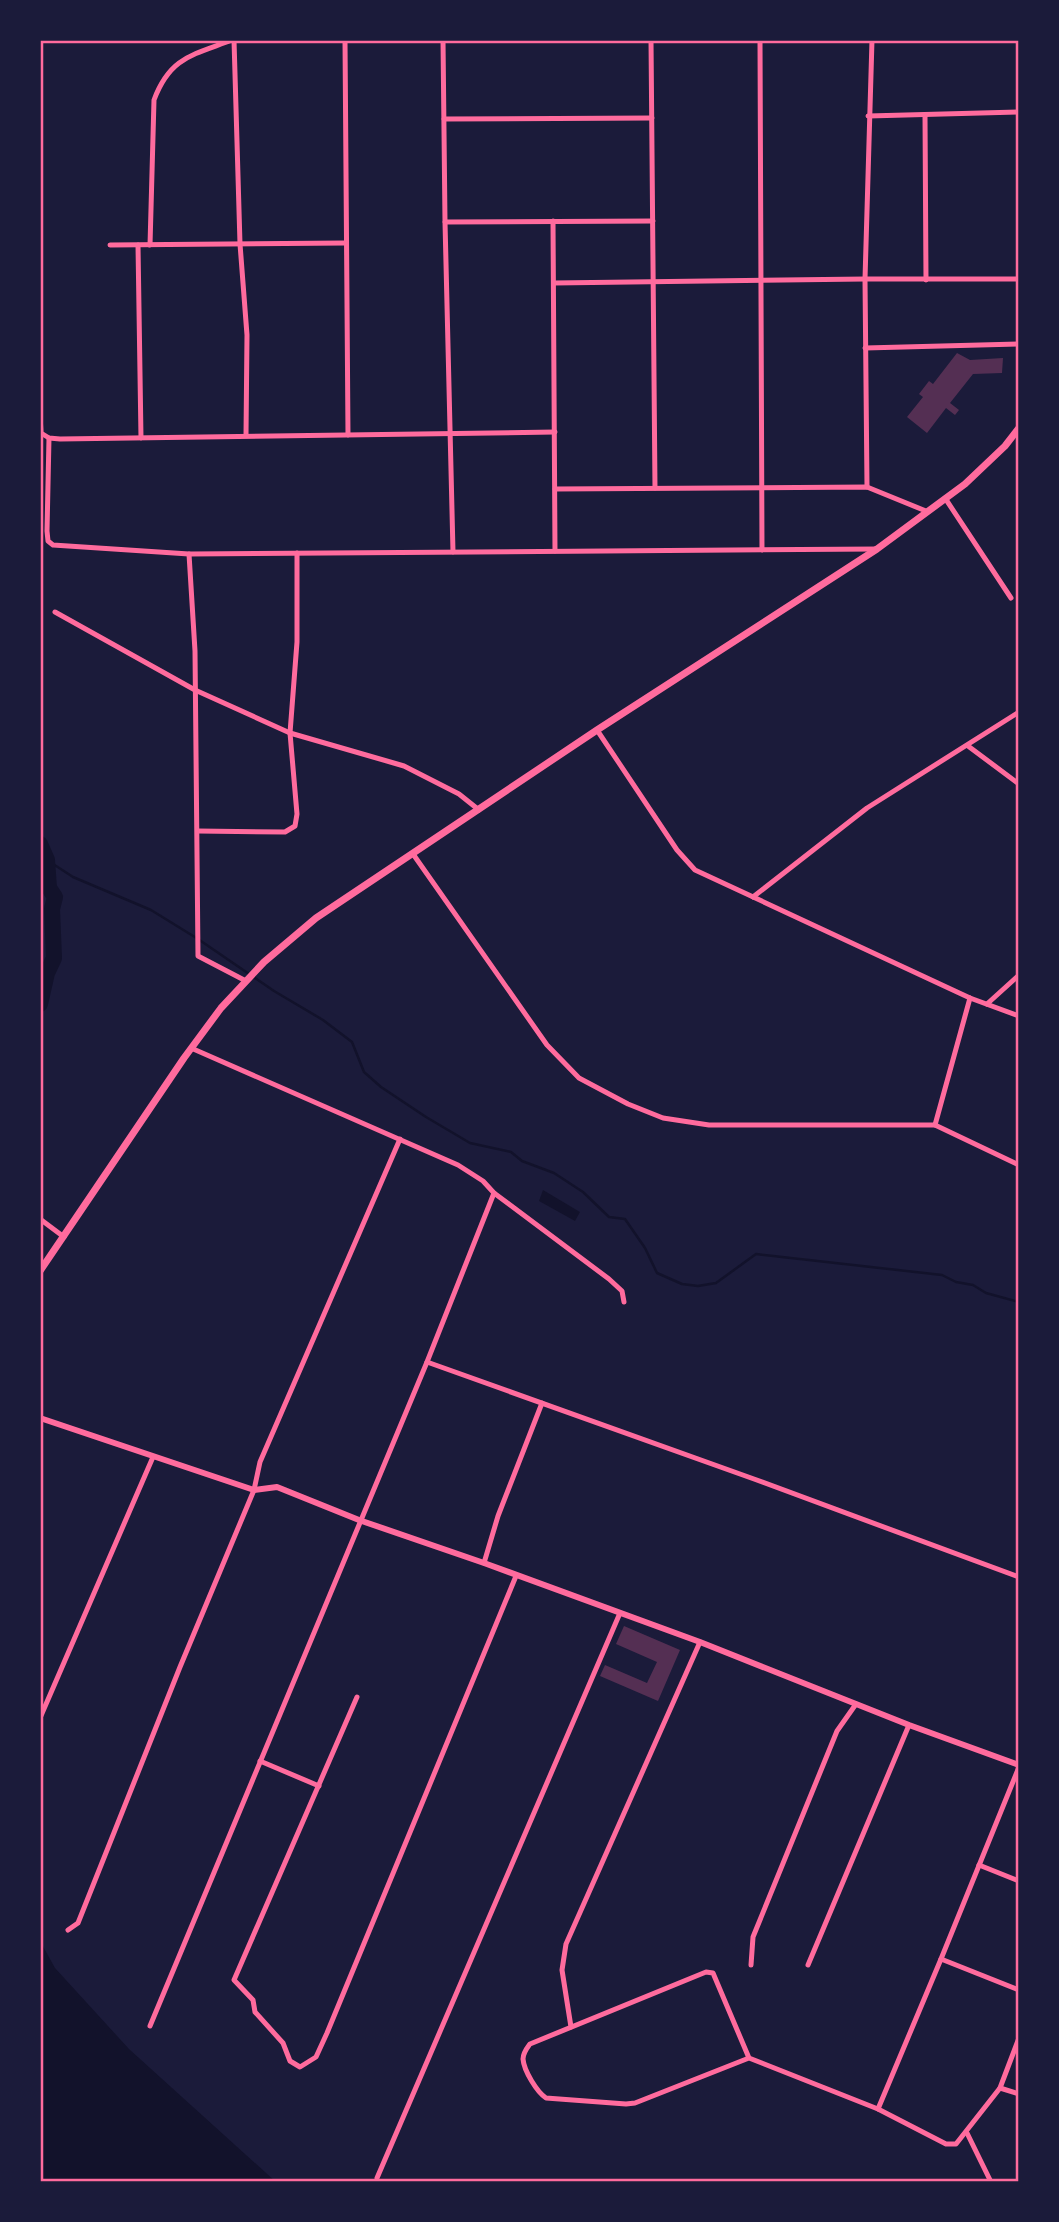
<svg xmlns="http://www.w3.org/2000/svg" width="1059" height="2222" font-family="Arial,sans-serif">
	<rect width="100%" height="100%" fill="#1b1b3a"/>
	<g fill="#12122b">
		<polygon points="543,1190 580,1212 575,1221 539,1201"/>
		<polygon points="40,1941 55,1968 129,2049 276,2182 40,2182"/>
	</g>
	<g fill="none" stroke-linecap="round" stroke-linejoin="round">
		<polyline stroke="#12122b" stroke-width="2.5" points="47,860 73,877 151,910 198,939 274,991 323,1020 352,1042 364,1072 381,1087 426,1117 470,1143 511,1152 522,1161 554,1173 583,1192 609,1217 625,1219 645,1248 657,1273 682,1284 698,1286 716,1283 756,1254 942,1275 956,1282 973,1285 986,1293 1019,1302"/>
		<polyline stroke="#12122b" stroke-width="16" points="40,844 47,860 49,888 55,897 52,909 54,958 47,973 40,1004"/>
	</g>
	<g fill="#542f53">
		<polygon points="957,353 970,360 1003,358 1002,373 973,374 950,403 959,410 955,415 946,408 927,433 907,417 923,397 919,394 929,381 933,384"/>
		<polygon points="624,1626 680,1650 658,1701 600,1676 605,1665 647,1683 657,1662 616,1644"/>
	</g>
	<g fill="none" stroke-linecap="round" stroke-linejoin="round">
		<g stroke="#ff6b9d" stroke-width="5">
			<polyline points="234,40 240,244 247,335 246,435"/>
			<polyline points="345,40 348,435"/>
			<polyline points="443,40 445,222 453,552"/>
			<polyline points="651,40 655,488"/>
			<polyline points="760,40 762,550"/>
			<polyline points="925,115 926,280"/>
			<polyline points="868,116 1019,112"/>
			<polyline points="444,119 652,118"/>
			<polyline points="553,221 555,551"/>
			<polyline points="445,222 653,221"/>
			<polyline points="110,245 345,243"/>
			<polyline points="138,245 141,438"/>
			<path d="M150 245 154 100C170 57 193 55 232 40"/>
			<polyline points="554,283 865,279 1019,279"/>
			<polyline points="865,348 1019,344"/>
			<polyline points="40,415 41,433 49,438 60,439 555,432"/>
			<polyline points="49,438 47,531 48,541 53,545 189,554 877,549"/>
			<polyline points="867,487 865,279 872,40"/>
			<polyline points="555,489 867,487 926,511"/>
			<polyline points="945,498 1011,598"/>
			<polyline points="189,554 195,651 198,956 246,981"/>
			<polyline points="55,612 195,690 290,733 404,766 459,794 479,810"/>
			<polyline points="597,730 677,850 695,870 970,998 1019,1016"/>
			<polyline points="968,746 1019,784"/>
			<polyline points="198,831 285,832 295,826 297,814 290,733 297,642 297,553"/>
			<polyline points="413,854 547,1045 579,1078 628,1104 663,1118 709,1125 935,1125 1019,1165"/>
			<polyline points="753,897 867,808 1019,712"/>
			<polyline points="987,1004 1019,975"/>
			<polyline points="191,1048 458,1165 483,1181 494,1193 609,1279 622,1291 624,1302"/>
			<polyline points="935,1125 970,998"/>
			<polyline points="40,1219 64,1237"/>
			<polyline points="427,1362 754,1479 1019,1577"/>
			<polyline points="484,1563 498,1516 542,1403"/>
			<polyline points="357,1697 234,1980 253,2000 255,2012 283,2043 290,2061 300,2067 316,2057 327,2033 516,1576"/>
			<polyline points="40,1718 153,1457"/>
			<polyline points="260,1761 319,1786"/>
			<polyline points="979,1865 1019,1881"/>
			<polyline points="68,1930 78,1923 180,1667 254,1490 260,1462 400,1139"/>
			<polyline points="941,1959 1019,1990"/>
			<polyline points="751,1965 753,1937 837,1731 856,1704"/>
			<polyline points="808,1965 909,1725"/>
			<polyline points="150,2026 427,1362 494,1193"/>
			<polyline points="571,2027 562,1970 566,1944 700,1642"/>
			<path d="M749 2058 635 2103 626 2104 546 2098C537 2092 524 2071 523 2059 523 2053 527 2048 530 2044L706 1972 713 1973 749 2058 878 2109 946 2144H956L1000 2088 1019 2038"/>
			<polyline points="1000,2088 1019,2094"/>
			<polyline points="878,2109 941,1959 1019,1767"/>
			<polyline points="967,2133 991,2182"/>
			<polyline points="377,2178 620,1613"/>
		</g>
		<polyline stroke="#ff6b9d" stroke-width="6" points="40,1418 254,1490 277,1487 359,1520 484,1563 700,1642 909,1725 1019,1765"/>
		<polyline stroke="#ff6b9d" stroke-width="7" points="40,1271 184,1058 221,1008 264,962 316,918 597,730 877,549 965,484 1005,446 1019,428"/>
	</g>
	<rect width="1059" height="2222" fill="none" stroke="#1b1b3a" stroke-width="84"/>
	<rect x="42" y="42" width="975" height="2138" fill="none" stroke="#ff6b9d" stroke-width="2.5"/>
</svg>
